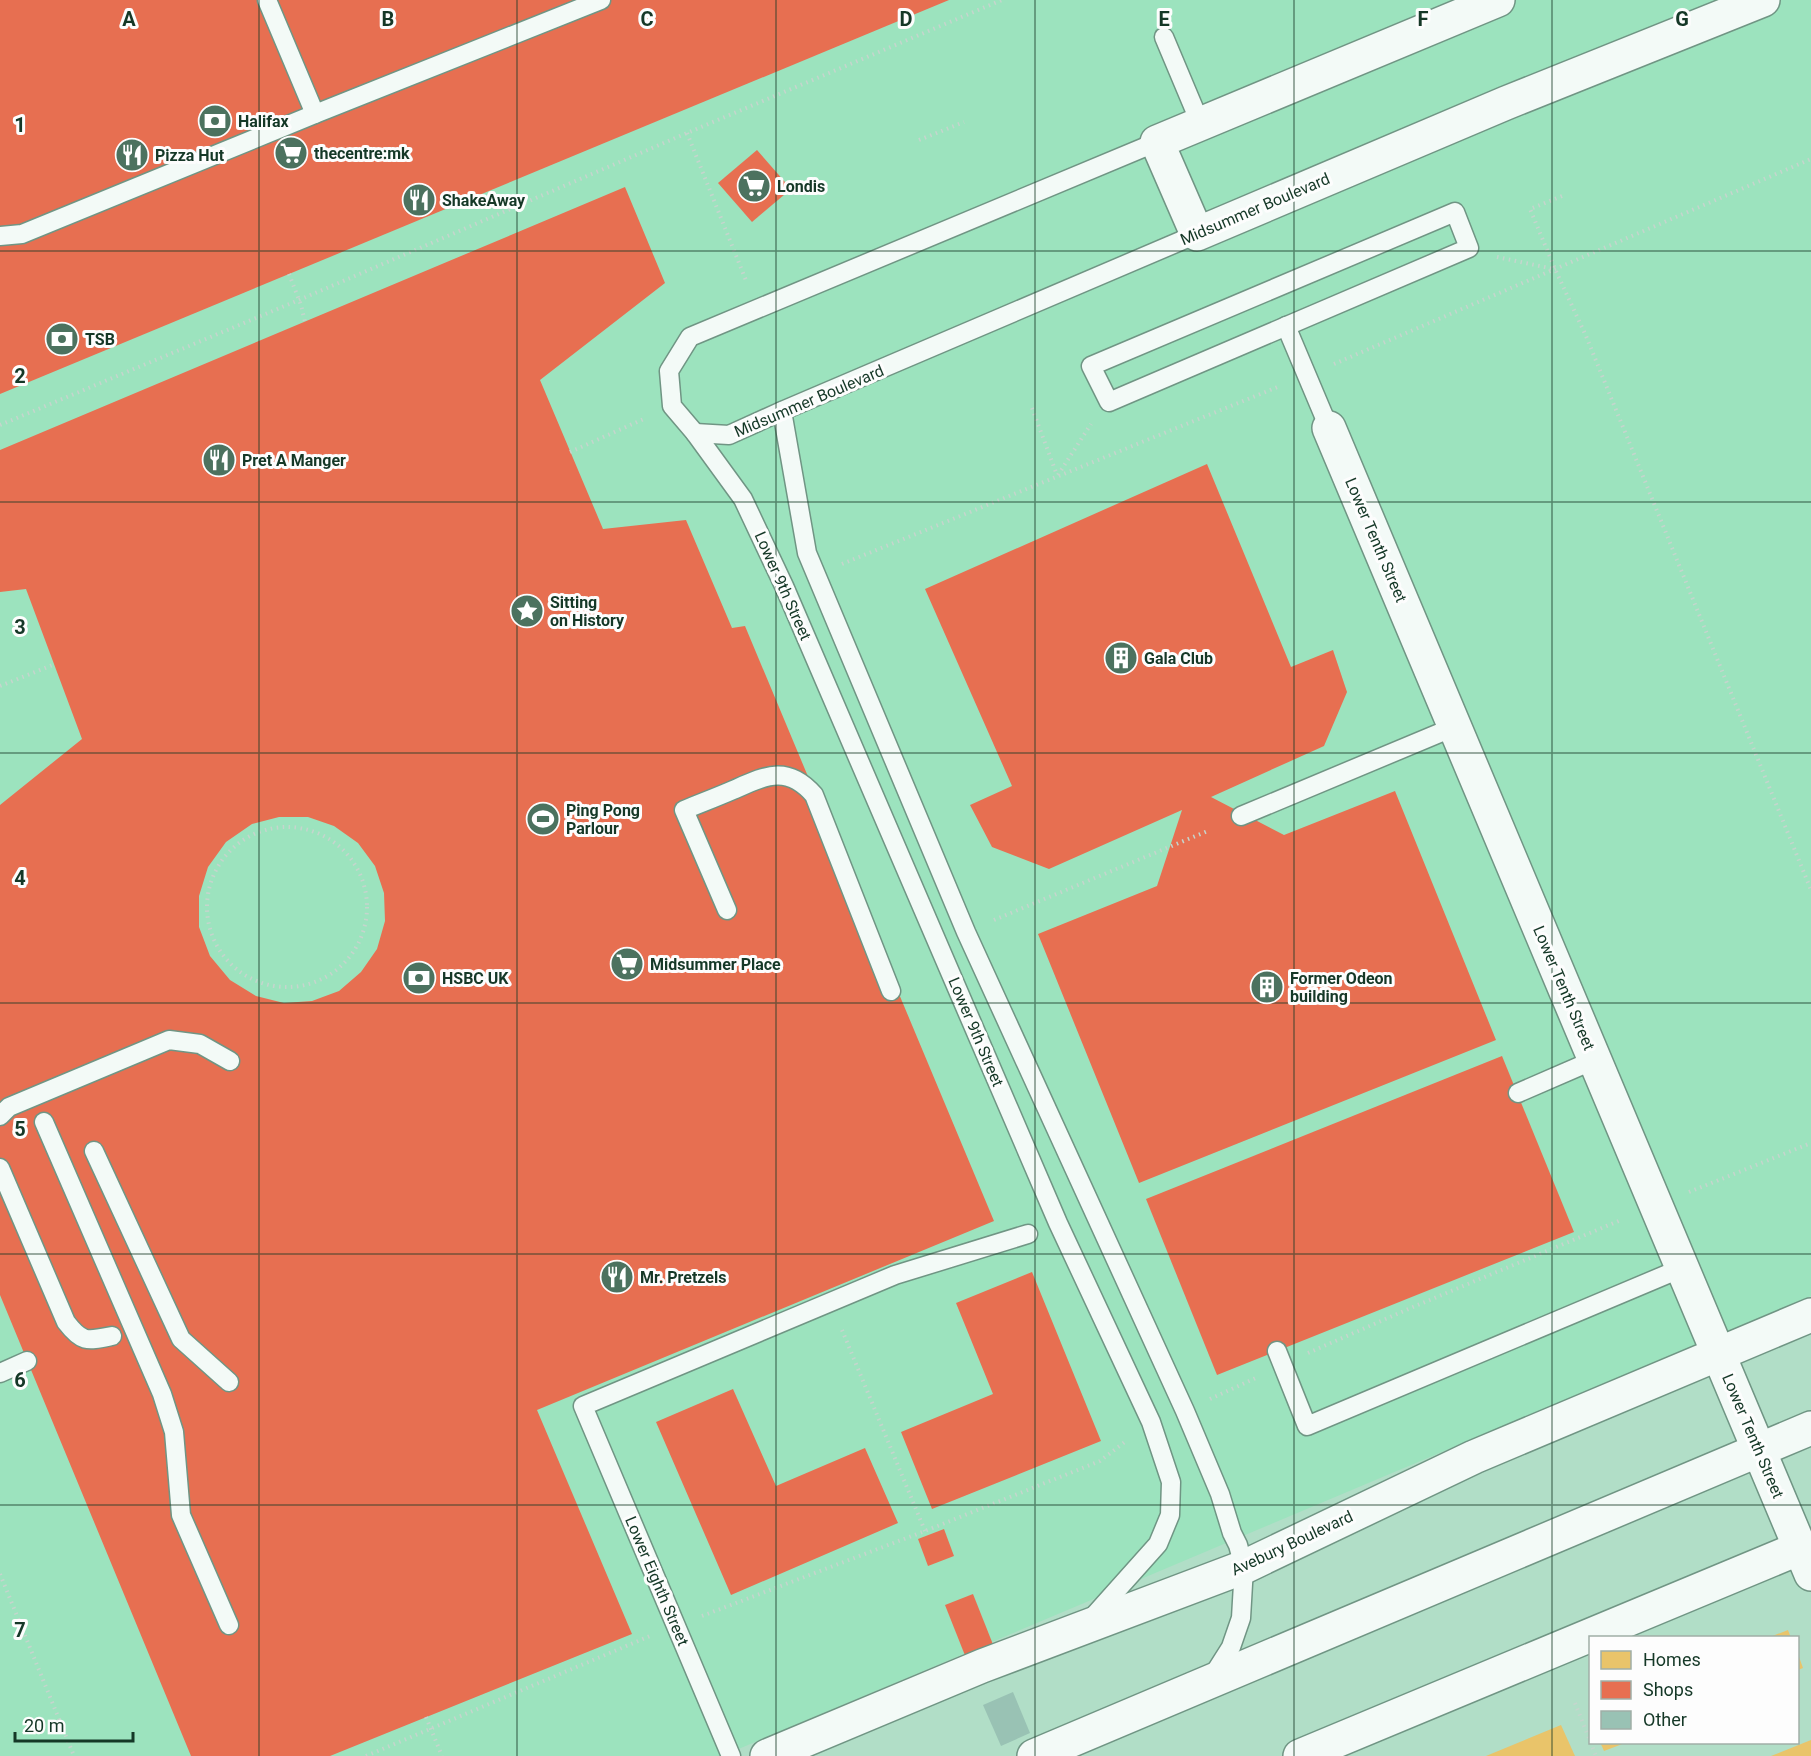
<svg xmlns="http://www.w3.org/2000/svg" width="1811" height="1756" font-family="Roboto,sans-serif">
	<rect width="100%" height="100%" fill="#b1dec7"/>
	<polygon fill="#9ce3be" points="0,0 1811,0 1811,1296 722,1756 0,1756"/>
	<g fill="#e9c46a">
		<polygon points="1788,1630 1791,1638 1770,1638 1770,1637"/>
		<polygon points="1798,1654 1803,1668 1798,1670"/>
		<polygon points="1561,1725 1575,1756 1486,1756"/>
		<polygon points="1811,1740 1811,1756 1771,1756"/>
		<polygon points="1600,1742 1625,1742 1625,1743 1604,1751"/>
	</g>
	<g fill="#e76f51" fill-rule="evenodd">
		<polygon points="0,0 949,0 0,394"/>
		<polygon points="757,150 791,189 752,222 718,183"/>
		<path d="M625 187 665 283 540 380 603 529 686 520 732 628 745 626 994 1221 537 1410 632 1634 330 1756H191L0 1295V805L82 739 26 589 0 592V450ZM279 817H308L334 826 358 843 375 866 384 893 385 921 377 949 361 972 339 991 312 1001 284 1003 256 996 230 980 210 956 199 927V896L208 867 226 842 252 824Z"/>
		<polygon points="1207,464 1291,667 1333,650 1347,692 1324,746 1211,797 1284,835 1395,791 1496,1040 1139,1183 1038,934 1157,886 1182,810 1049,869 992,847 970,805 1012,786 925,589"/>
		<polygon points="1502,1056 1574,1232 1217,1375 1146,1199"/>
		<polygon points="1032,1272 1101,1441 932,1509 901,1432 993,1394 956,1303"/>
		<polygon points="733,1389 776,1486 865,1448 898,1523 731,1595 656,1422"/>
		<polygon points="944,1529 954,1556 928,1566 918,1539"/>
		<polygon points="973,1594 994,1647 966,1658 945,1605"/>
	</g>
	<polygon fill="#99c2b4" points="1013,1692 1030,1733 1001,1746 983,1705"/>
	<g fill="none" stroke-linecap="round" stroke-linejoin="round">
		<defs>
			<g id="lane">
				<polyline points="267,0 315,114 601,0"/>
				<polyline points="1164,37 1201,125"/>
				<polygon points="1455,212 1469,248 1109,402 1091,366"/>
				<polyline points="0,236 22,234 315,114"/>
				<polyline points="1286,326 1329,428"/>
				<polyline points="782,411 807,553 966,932 1185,1411 1220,1494 1232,1533 1238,1545 1244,1567 1241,1618 1231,1647 1212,1677"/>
				<polyline points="695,433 729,435 782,411 1197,234"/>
				<polyline points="1241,816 1454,727"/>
				<path d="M727 910 684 810C701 803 717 797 733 790 765 776 787 764 814 795L891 991"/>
				<polyline points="1518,1093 1594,1060"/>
				<polyline points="0,1116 9,1107 169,1040 200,1044 230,1061"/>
				<polyline points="44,1122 162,1394 174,1432 181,1515 229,1625"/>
				<polyline points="94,1151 181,1339 229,1382"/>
				<path d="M0 1168 66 1322C82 1343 87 1341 112 1336"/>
				<polyline points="1277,1351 1307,1426 1682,1268"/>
				<polyline points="0,1373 27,1361"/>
				<polyline points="1091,1619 1158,1544 1170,1515 1171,1482 1151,1422 1058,1223 784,586 743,499 695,433 672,406 669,371 690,337 1157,142"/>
				<polyline points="731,1756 583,1406 895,1275 1028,1234"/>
			</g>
			<g id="street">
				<polyline points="1498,0 1157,142 1197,234 1506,103 1763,0"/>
				<polyline points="1329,428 1811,1574"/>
				<polyline points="767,1756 982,1666 1244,1567 1474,1457 1811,1315"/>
				<polyline points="1034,1756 1811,1428"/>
				<polyline points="1300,1756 1800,1548"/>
			</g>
		</defs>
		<use href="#lane" stroke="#709584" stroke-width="21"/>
		<use href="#street" stroke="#709584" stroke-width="36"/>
		<g stroke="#c5d5cd" stroke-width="4" stroke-dasharray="1.5 4.5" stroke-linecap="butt">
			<polyline points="687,133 747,283"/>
			<polyline points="919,140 964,122"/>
			<polyline points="1562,196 1530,209 1555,269 1586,336 1811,890"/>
			<polyline points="1497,257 1554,269"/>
			<polyline points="289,274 301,305 305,322"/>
			<polyline points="1334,364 1811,159"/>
			<polyline points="1032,408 1057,475"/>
			<polyline points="0,425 299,300 687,133 1002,0"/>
			<polyline points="570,452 646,418"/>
			<polyline points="1058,475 1091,424"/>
			<polyline points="842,564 1280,386"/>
			<polyline points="0,686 55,664"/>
			<circle cx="287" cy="907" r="80"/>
			<polyline points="994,920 1210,830"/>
			<polyline points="1689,1192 1811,1143"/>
			<polyline points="842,1330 925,1531"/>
			<polyline points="1308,1353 1413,1307 1621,1220"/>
			<polyline points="1210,1399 1258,1377"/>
			<polyline points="0,1574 74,1756"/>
			<polyline points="702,1616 925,1531 1100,1461 1126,1441"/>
			<polyline points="1575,1703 1596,1756"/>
			<polyline points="426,1717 442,1756"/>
			<polyline points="366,1756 650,1636"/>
		</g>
		<use href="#lane" stroke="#f3faf7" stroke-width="18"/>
		<use href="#street" stroke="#f3faf7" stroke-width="33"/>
	</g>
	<path fill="none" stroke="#153827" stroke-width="1.5" stroke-opacity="0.55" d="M259 0V1756M517 0V1756M776 0V1756M1035 0V1756M1294 0V1756M1552 0V1756M0 251H1811M0 502H1811M0 753H1811M0 1003H1811M0 1254H1811M0 1505H1811"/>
	<defs>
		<symbol id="bank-disc" viewBox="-11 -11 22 22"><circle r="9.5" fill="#4c725f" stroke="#fdfdfd"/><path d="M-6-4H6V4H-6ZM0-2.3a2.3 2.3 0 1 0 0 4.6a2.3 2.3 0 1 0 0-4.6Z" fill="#fff"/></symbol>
		<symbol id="supermarket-disc" viewBox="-11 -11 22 22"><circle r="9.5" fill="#4c725f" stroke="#fdfdfd"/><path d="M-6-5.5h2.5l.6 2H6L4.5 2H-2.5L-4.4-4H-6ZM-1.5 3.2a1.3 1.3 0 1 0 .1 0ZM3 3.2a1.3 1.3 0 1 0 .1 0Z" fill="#fff"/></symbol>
		<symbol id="restaurant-disc" viewBox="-11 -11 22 22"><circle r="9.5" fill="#4c725f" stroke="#fdfdfd"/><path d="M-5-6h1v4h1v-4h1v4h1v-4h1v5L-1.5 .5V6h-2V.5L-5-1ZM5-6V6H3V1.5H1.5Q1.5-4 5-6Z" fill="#fff"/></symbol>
		<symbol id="sight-disc" viewBox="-11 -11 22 22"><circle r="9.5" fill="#4c725f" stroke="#fdfdfd"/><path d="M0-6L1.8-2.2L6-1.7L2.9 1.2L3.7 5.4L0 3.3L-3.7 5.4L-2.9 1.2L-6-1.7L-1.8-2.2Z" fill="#fff"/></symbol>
		<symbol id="building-disc" viewBox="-11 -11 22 22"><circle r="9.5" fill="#4c725f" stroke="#fdfdfd"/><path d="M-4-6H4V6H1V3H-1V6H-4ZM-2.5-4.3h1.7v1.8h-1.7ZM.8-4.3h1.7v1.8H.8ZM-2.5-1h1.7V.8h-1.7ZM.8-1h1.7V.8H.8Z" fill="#fff"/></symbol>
		<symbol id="stadium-disc" viewBox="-11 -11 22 22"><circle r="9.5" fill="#4c725f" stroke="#fdfdfd"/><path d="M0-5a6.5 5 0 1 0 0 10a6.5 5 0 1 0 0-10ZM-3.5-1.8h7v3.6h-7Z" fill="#fff"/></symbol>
	</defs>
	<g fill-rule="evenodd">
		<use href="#bank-disc" x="196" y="102" width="38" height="38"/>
		<use href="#supermarket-disc" x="272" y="134" width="38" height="38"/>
		<use href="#restaurant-disc" x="113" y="136" width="38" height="38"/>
		<use href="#supermarket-disc" x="735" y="167" width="38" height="38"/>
		<use href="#restaurant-disc" x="400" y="181" width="38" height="38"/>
		<use href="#bank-disc" x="43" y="320" width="38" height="38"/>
		<use href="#restaurant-disc" x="200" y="441" width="38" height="38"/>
		<use href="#sight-disc" x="508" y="592" width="38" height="38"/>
		<use href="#building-disc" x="1102" y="639" width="38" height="38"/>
		<use href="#stadium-disc" x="524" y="800" width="38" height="38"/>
		<use href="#supermarket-disc" x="608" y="945" width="38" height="38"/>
		<use href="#bank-disc" x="400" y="959" width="38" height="38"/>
		<use href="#building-disc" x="1248" y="968" width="38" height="38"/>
		<use href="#restaurant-disc" x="598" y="1258" width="38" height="38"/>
	</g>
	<g text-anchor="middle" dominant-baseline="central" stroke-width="6" stroke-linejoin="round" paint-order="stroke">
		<g font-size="16" font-weight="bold" fill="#153827" stroke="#fdfdfd" text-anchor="start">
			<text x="238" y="121">Halifax</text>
			<text x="314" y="153">thecentre:mk</text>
			<text x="155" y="155">Pizza Hut</text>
			<text x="777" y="186">Londis</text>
			<text x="442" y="200">ShakeAway</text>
			<text x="85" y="339">TSB</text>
			<text x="242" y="460">Pret A Manger</text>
			<text x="550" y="602">Sitting<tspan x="550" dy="18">on History</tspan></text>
			<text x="1144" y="658">Gala Club</text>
			<text x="566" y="810">Ping Pong<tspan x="566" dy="18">Parlour</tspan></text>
			<text x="650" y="964">Midsummer Place</text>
			<text x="442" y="978">HSBC UK</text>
			<text x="1290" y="978">Former Odeon<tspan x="1290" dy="18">building</tspan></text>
			<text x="640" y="1277">Mr. Pretzels</text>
		</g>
		<g font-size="16" fill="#153827" stroke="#fdfdfd">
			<text transform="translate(1255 209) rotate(-23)">Midsummer Boulevard</text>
			<text transform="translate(809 401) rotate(-23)">Midsummer Boulevard</text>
			<text transform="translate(1376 540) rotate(67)">Lower Tenth Street</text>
			<text transform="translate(783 586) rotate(66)">Lower 9th Street</text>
			<text transform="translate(1564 988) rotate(67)">Lower Tenth Street</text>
			<text transform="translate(976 1032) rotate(67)">Lower 9th Street</text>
			<text transform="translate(1753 1436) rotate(67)">Lower Tenth Street</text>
			<text transform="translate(1292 1543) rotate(-25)">Avebury Boulevard</text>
			<text transform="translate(657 1581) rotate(67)">Lower Eighth Street</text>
		</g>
	</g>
	<g font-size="20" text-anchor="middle" font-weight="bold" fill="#153827" stroke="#fdfdfd" stroke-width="6" stroke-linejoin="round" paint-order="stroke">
		<text x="129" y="26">A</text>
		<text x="388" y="26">B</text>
		<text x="647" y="26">C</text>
		<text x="906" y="26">D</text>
		<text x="1164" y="26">E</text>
		<text x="1423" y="26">F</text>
		<text x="1682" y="26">G</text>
		<text x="20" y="132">1</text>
		<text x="20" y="383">2</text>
		<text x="20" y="634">3</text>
		<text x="20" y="885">4</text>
		<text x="20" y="1136">5</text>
		<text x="20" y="1387">6</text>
		<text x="20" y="1637">7</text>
	</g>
	<rect x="1589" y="1636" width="210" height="108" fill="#fdfdfd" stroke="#a0aea7" stroke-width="1.5"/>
	<rect x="1601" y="1651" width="30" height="18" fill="#e9c46a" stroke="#a0aea7" stroke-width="1.5"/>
	<text x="1643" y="1666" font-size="18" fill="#153827">Homes</text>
	<rect x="1601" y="1681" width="30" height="18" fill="#e76f51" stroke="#a0aea7" stroke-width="1.5"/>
	<text x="1643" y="1696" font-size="18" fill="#153827">Shops</text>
	<rect x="1601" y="1711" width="30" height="18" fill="#99c2b4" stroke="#a0aea7" stroke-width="1.5"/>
	<text x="1643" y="1726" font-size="18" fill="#153827">Other</text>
	<path d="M15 1732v9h118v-9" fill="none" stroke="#153827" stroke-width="3"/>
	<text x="24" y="1732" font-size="18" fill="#153827" stroke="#fdfdfd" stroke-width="4.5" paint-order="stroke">20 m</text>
</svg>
